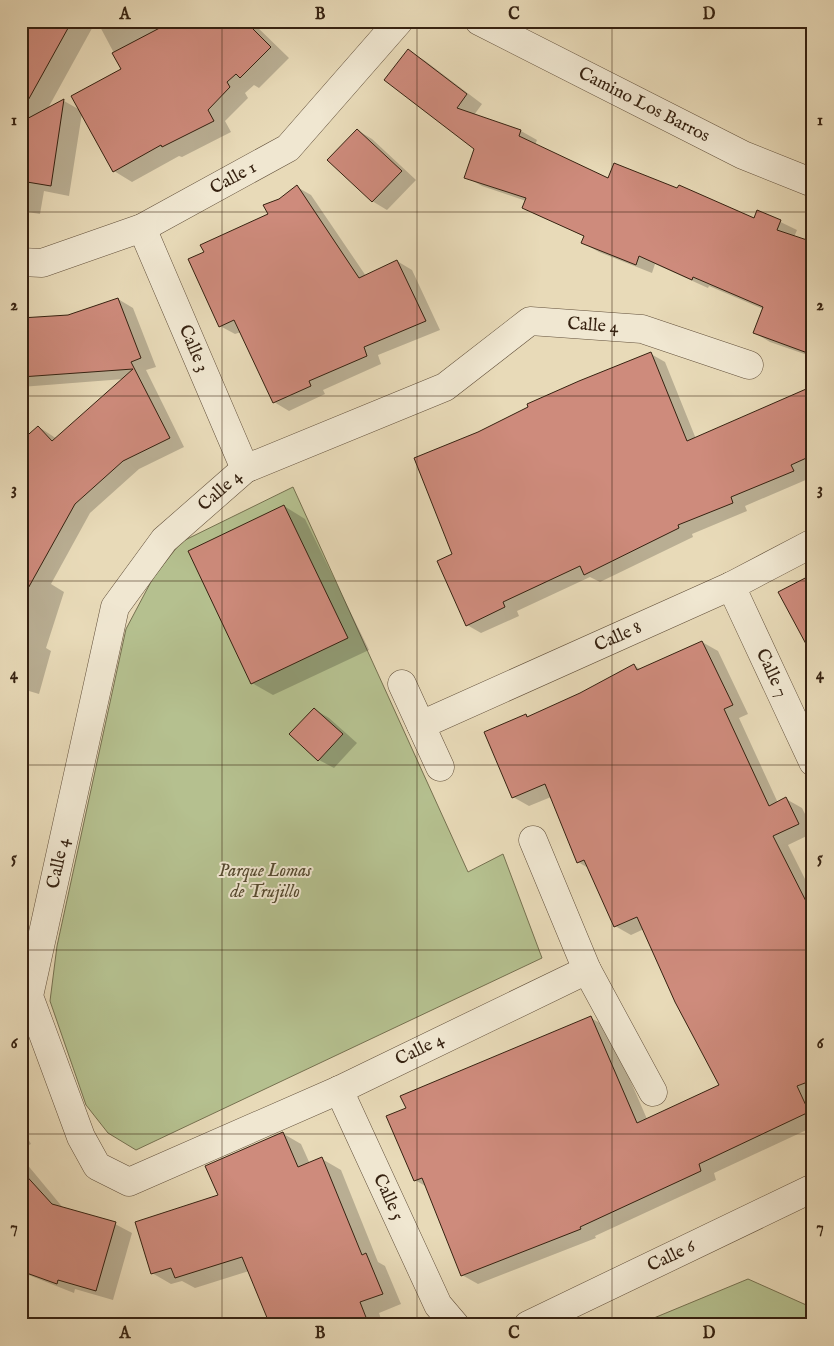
<svg xmlns="http://www.w3.org/2000/svg" width="834" height="1346" font-family="'IM FELL English',serif">
	<rect width="100%" height="100%" fill="#e8dab8"/>
	<filter id="stains"><feTurbulence type="fractalNoise" baseFrequency=".004" numOctaves="4"/><feColorMatrix values="0 0 0 0 .2 0 0 0 0 .09 0 0 0 0 .02 0 0 0 .5 -.17"/></filter>
	<radialGradient id="worn" r=".72"><stop offset=".6" stop-color="#630" stop-opacity="0"/><stop offset="1" stop-color="#630" stop-opacity=".3"/></radialGradient>
	<g fill="#b5c08f" stroke="#767150">
		<polygon points="293,487 468,872 503,854 542,958 136,1150 108,1133 86,1105 50,1001 57,946 126,629 153,578 181,542"/>
		<polygon points="748,1279 813,1308 813,1325 637,1325"/>
	</g>
	<g fill="#0003">
		<polygon points="21,21 96,21 47,110 64,101 80,110 123,70 97,21 251,21 289,58 259,88 254,85 245,93 248,98 225,121 231,132 182,157 179,156 132,182 114,171 82,113 69,196 44,191 40,214 21,211"/>
		<polygon points="310,21 320,21 317,25"/>
		<polygon points="408,51 424,60 482,104 474,115 521,131 537,140 535,145 609,180 754,219 758,211 797,230 794,237 813,244 813,357 770,342 755,333 763,309 709,286 708,288 655,264 652,273 599,252 583,243 585,237 523,207 526,201 482,186 466,177 476,148"/>
		<polygon points="357,130 372,139 416,180 387,210 372,201"/>
		<polygon points="297,187 311,195 366,276 397,261 412,270 440,330 378,355 381,364 323,390 325,394 289,411 274,402 241,332 235,334 220,326 205,252 270,215 280,200"/>
		<polygon points="118,299 133,308 156,367 146,370 184,447 139,469 90,513 51,584 64,592 46,648 51,651 39,694 29,691 21,721 21,442 39,427 57,439 124,379 21,387 21,319 69,316"/>
		<polygon points="651,354 665,362 696,439 813,388 813,470 805,473 808,479 745,506 747,511 692,534 693,537 600,582 590,577 517,611 519,616 481,633 467,625 454,554 479,433"/>
		<polygon points="284,506 305,519 369,650 273,695 252,683"/>
		<polygon points="702,642 718,651 748,714 739,718 778,803 786,799 802,808 813,830 813,833 788,845 813,895 813,1127 714,1173 716,1180 595,1236 596,1238 478,1284 462,1275 427,1187 415,1180 407,1108 591,1018 607,1027 647,1119 720,1086 644,929 631,935 615,926 590,869 578,862 551,797 529,806 513,797 526,715 529,717 580,694 634,665 641,670"/>
		<polygon points="314,709 329,718 357,743 334,768 319,760"/>
		<polygon points="21,1081 24,1088 21,1090"/>
		<polygon points="21,1127 31,1144 21,1149"/>
		<polygon points="282,1133 301,1144 310,1164 322,1159 341,1170 378,1262 385,1266 401,1304 379,1313 383,1325 271,1325 249,1271 195,1288 182,1281 171,1284 152,1273 220,1196"/>
		<polygon points="21,1157 64,1209 115,1224 132,1233 113,1300 75,1289 74,1293 21,1272"/>
	</g>
	<g fill="#ce8b7c" stroke="#362211">
		<polygon points="21,21 72,21 21,113"/>
		<polygon points="173,21 245,21 271,47 240,78 236,74 227,82 230,87 208,110 214,121 162,147 161,145 113,172 71,96 121,69 112,53"/>
		<polygon points="408,49 467,94 457,108 521,130 519,136 608,178 614,163 677,188 679,185 754,218 757,210 781,220 777,230 813,242 813,355 753,333 763,307 693,277 692,280 639,256 636,265 581,243 584,236 522,208 526,198 464,178 474,149 384,80"/>
		<polygon points="64,99 51,186 21,181 21,122"/>
		<polygon points="357,129 402,171 372,202 327,160"/>
		<polygon points="297,185 359,278 397,260 426,321 364,347 367,356 309,381 311,386 273,403 234,320 219,327 188,259 204,252 200,245 268,214 263,205 279,199"/>
		<polygon points="118,298 141,358 131,362 170,438 123,461 75,504 21,601 21,441 38,426 52,441 133,369 21,377 21,318 68,315"/>
		<polygon points="651,352 687,441 813,386 813,455 791,465 794,471 731,497 733,503 678,525 679,528 584,575 580,566 503,602 505,607 466,626 437,561 452,554 414,458 478,432 528,407 527,404 579,381"/>
		<polygon points="284,505 348,638 251,684 188,551"/>
		<polygon points="813,574 813,657 778,592"/>
		<polygon points="702,641 733,705 724,709 769,806 786,797 799,824 773,836 813,915 813,1080 797,1086 809,1112 699,1164 701,1171 580,1227 581,1229 461,1276 422,1178 414,1181 386,1116 406,1108 400,1096 591,1016 637,1123 719,1085 675,1002 637,917 614,927 584,860 577,863 545,784 512,798 484,732 526,714 527,717 580,693 634,664 637,670"/>
		<polygon points="314,708 343,734 318,761 289,734"/>
		<polygon points="283,1132 298,1167 322,1157 362,1255 366,1253 383,1294 360,1302 369,1325 270,1325 242,1257 175,1278 171,1268 151,1274 135,1222 218,1195 205,1166"/>
		<polygon points="21,1170 52,1204 116,1222 96,1291 58,1280 57,1284 21,1271"/>
	</g>
	<g fill="none" stroke-linecap="round" stroke-linejoin="round">
		<defs>
			<g id="minor">
				<path id="s1" d="M479 21 743 155 813 183"/>
				<path id="s2" d="M142 228 245 469"/>
				<path id="s3" d="M21 262 42 263 142 228 288 148 399 21"/>
				<path id="s4" d="M731 586 813 762"/>
				<polyline points="402,684 440,767"/>
				<path id="s5" d="M421 725 731 586 813 543"/>
				<polyline points="533,840 587,970 653,1092"/>
				<path id="s6" d="M587 970 339 1090 129 1182 97 1166 81 1137 29 996 115 607 164 540 245 469 445 387 530 321 642 329 749 365"/>
				<path id="s7" d="M339 1090 438 1305 455 1325"/>
				<path id="s8" d="M528 1325 813 1188"/>
			</g>
		</defs>
		<use href="#minor" stroke="#62503b" stroke-width="29"/>
		<use href="#minor" stroke="#f0e7d1" stroke-width="28"/>
	</g>
	<path fill="none" stroke="#362211" stroke-width="1" stroke-opacity="0.55" d="M222 21V1325M417 21V1325M612 21V1325M21 212H813M21 396H813M21 581H813M21 765H813M21 950H813M21 1134H813"/>
	<g text-anchor="middle" dominant-baseline="central" stroke-width="4" stroke-linejoin="round" paint-order="stroke">
		<g font-size="18" fill="#362211" stroke="#f0e7d1">
			<text stroke="none"><textPath href="#s1" startOffset="185">Camino Los Barros</textPath></text>
			<text stroke="none"><textPath href="#s3" startOffset="231">Calle 1</textPath></text>
			<text stroke="none"><textPath href="#s6" startOffset="1700">Calle 4</textPath></text>
			<text stroke="none"><textPath href="#s2" startOffset="131">Calle 3</textPath></text>
			<text stroke="none"><textPath href="#s6" startOffset="1280">Calle 4</textPath></text>
			<text stroke="none"><textPath href="#s5" startOffset="216">Calle 8</textPath></text>
			<text stroke="none"><textPath href="#s4" startOffset="96">Calle 7</textPath></text>
			<text stroke="none"><textPath href="#s6" startOffset="860">Calle 4</textPath></text>
			<text transform="translate(420 1050) rotate(-26)">Calle 4</text>
			<text stroke="none"><textPath href="#s7" startOffset="118">Calle 5</textPath></text>
			<text stroke="none"><textPath href="#s8" startOffset="159">Calle 6</textPath></text>
		</g>
		<g font-size="18" font-style="italic" fill="#564a30" stroke="#f0e7d1">
			<text x="265" y="871">Parque Lomas<tspan x="265" dy="21">de Trujillo</tspan></text>
		</g>
	</g>
	<rect width="834" height="1346" fill="none" stroke="#e8dab8" stroke-width="55"/>
	<rect x="28" y="28" width="778" height="1290" fill="none" stroke="#362211" stroke-width="2"/>
	<g font-size="16" text-anchor="middle" font-weight="bold" fill="#362211">
		<text x="125" y="19">A</text>
		<text x="320" y="19">B</text>
		<text x="514" y="19">C</text>
		<text x="709" y="19">D</text>
		<text x="14" y="125">1</text>
		<text x="820" y="125">1</text>
		<text x="14" y="310">2</text>
		<text x="820" y="310">2</text>
		<text x="14" y="494">3</text>
		<text x="820" y="494">3</text>
		<text x="14" y="679">4</text>
		<text x="820" y="679">4</text>
		<text x="14" y="863">5</text>
		<text x="820" y="863">5</text>
		<text x="14" y="1048">6</text>
		<text x="820" y="1048">6</text>
		<text x="14" y="1232">7</text>
		<text x="820" y="1232">7</text>
		<text x="125" y="1338">A</text>
		<text x="320" y="1338">B</text>
		<text x="514" y="1338">C</text>
		<text x="709" y="1338">D</text>
	</g>
	<rect width="100%" height="100%" filter="url(#stains)"/>
	<rect width="100%" height="100%" fill="url(#worn)"/>
</svg>
